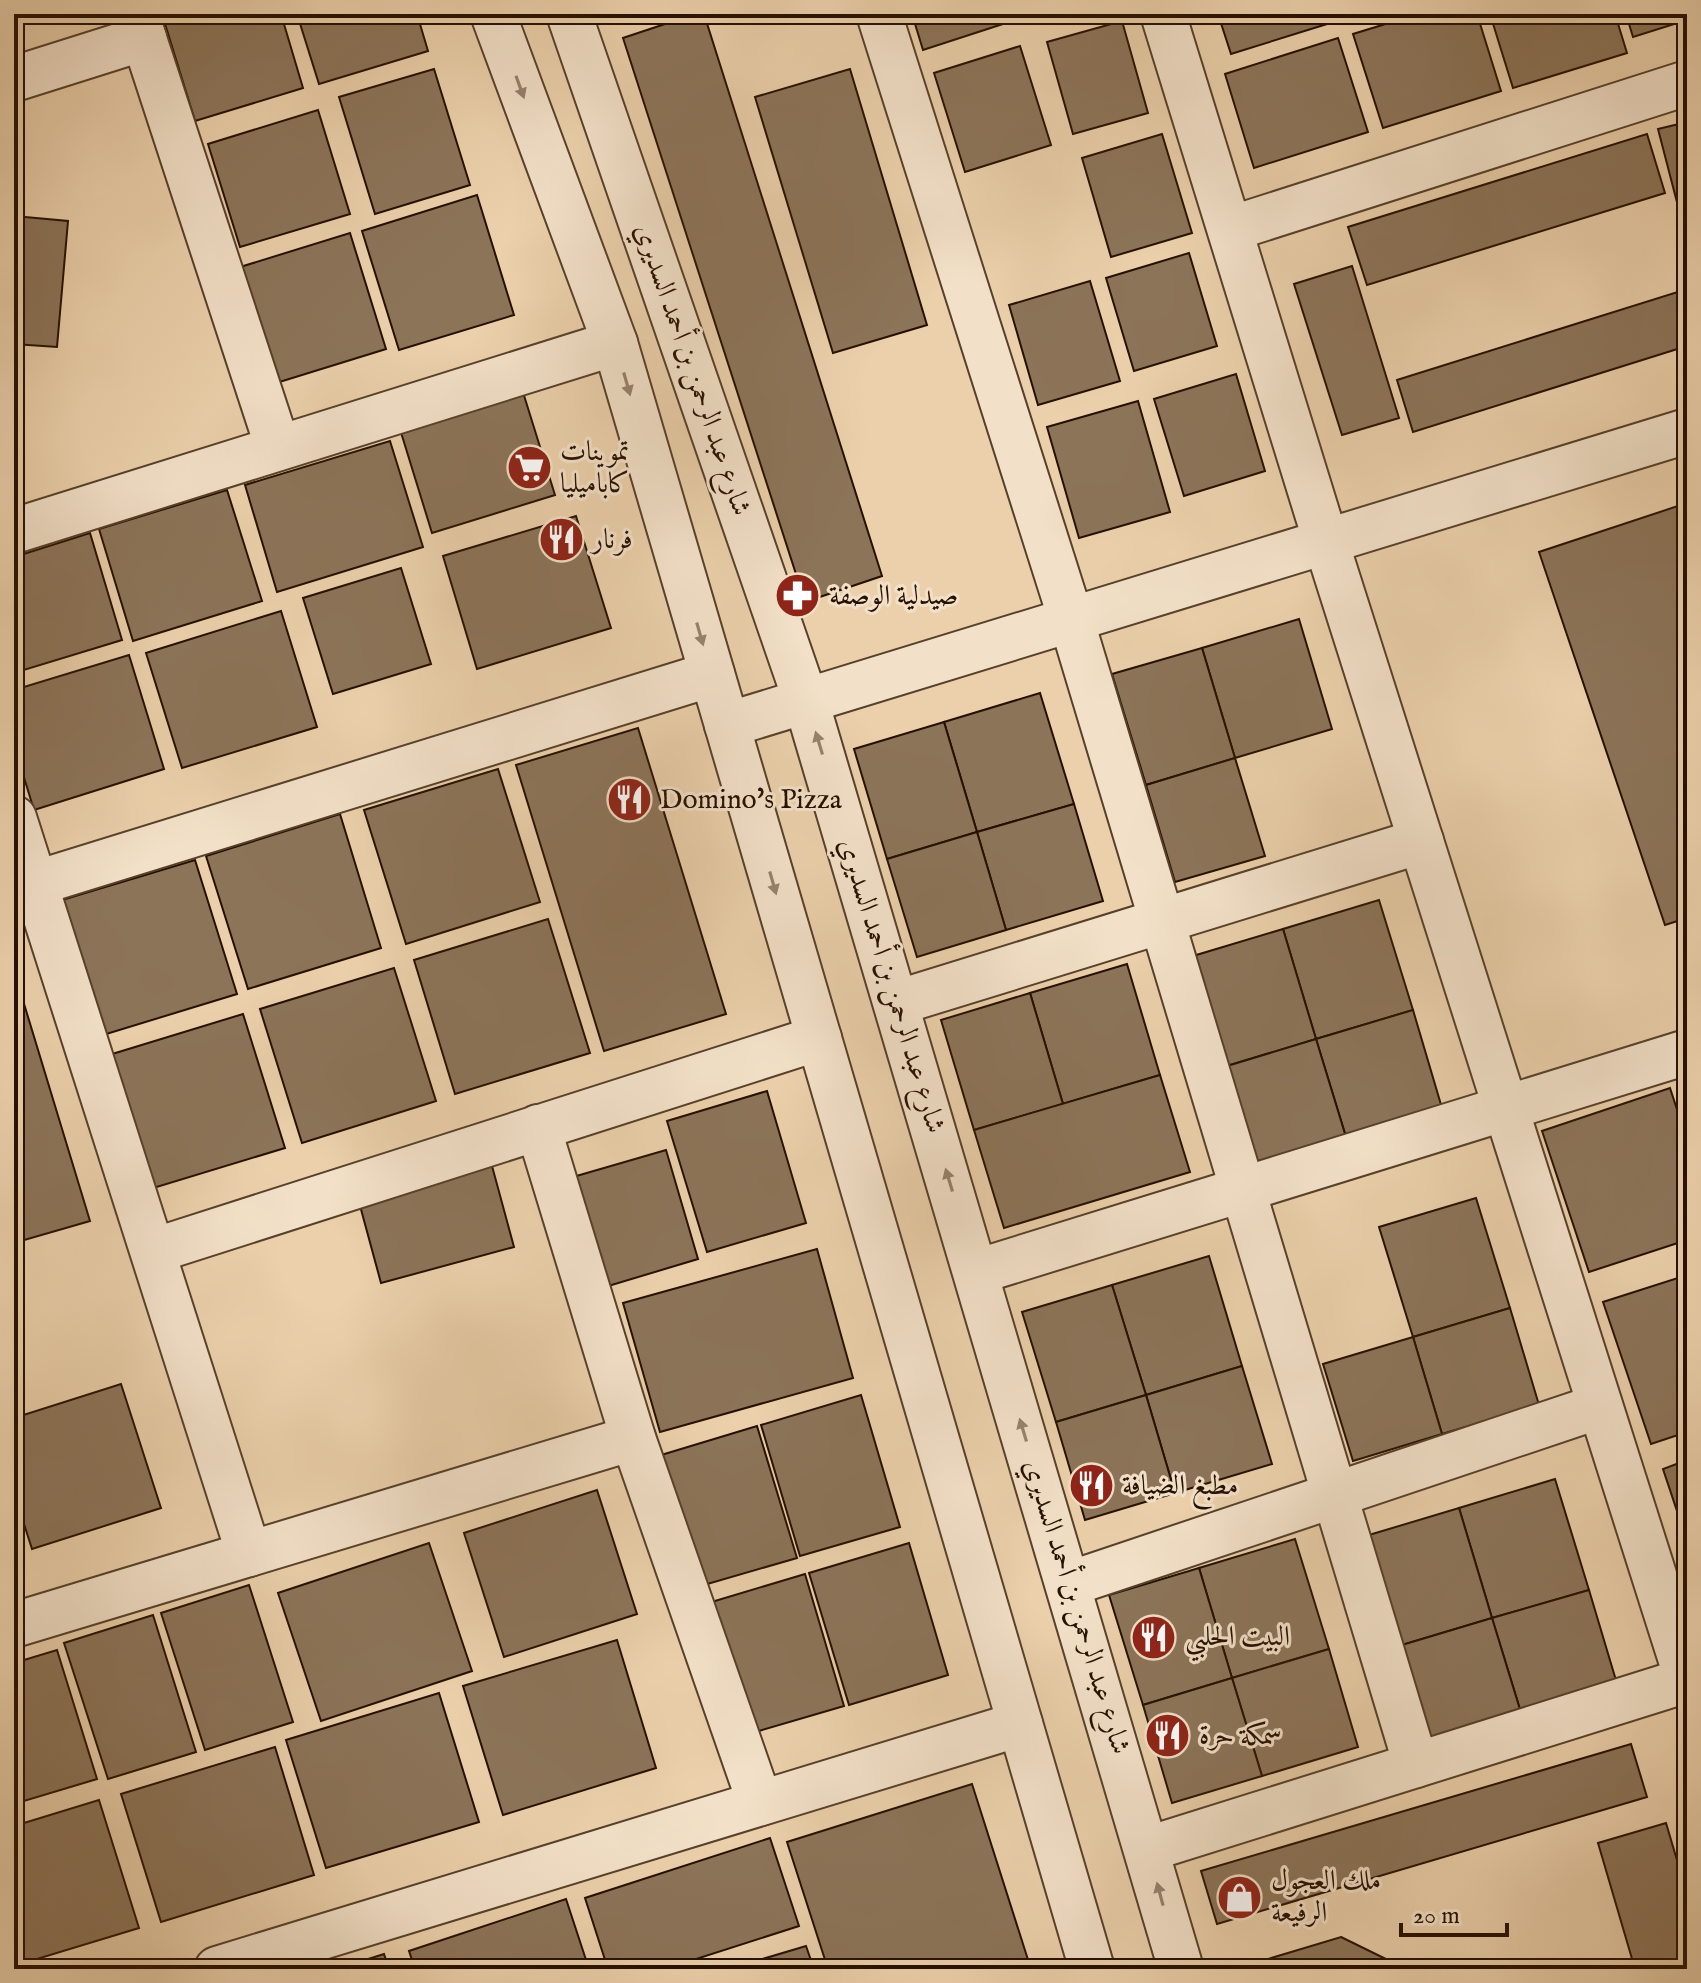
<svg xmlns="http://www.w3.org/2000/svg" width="1701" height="1983" font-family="'IM FELL English',Amiri,serif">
	<rect width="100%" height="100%" fill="#ebd0ab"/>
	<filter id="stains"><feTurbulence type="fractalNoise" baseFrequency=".0025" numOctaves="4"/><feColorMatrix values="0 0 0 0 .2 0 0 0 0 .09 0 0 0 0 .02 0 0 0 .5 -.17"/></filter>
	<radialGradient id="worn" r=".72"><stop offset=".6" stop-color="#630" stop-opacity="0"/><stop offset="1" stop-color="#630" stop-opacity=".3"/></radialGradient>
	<g fill="#8c7459" stroke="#261000" stroke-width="2">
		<polygon points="162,14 281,14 303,88 195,121"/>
		<polygon points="297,14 417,14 428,51 319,84"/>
		<polygon points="695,14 704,14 882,576 805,602 623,38"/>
		<polygon points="912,14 1010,14 1012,21 923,50"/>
		<polygon points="1218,14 1324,14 1327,24 1231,54"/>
		<polygon points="1418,14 1477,14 1501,91 1383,128 1353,34"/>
		<polygon points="1490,14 1615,14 1627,53 1513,88"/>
		<polygon points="1626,14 1687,14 1687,20 1633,37"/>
		<polygon points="1122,21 1148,113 1073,134 1047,42"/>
		<polygon points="1338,38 1368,132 1254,168 1225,74"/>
		<polygon points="1020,46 1051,145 965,172 934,73"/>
		<polygon points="434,69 470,185 375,214 339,97"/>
		<polygon points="850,69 927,325 833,353 755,97"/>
		<polygon points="318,110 350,214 240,247 208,144"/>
		<polygon points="1687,122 1687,208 1679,210 1658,129"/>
		<polygon points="1162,134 1192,233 1111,257 1082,158"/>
		<polygon points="1647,134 1665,193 1367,285 1348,227"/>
		<polygon points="477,195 514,315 399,350 362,231"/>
		<polygon points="14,216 68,221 57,347 14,344"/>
		<polygon points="350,233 386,349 273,384 237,268"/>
		<polygon points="1189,253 1217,346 1134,371 1106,278"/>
		<polygon points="1352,266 1399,418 1342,435 1294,284"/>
		<polygon points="1090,281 1120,381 1038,405 1009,305"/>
		<polygon points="1687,289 1687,346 1413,432 1397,380"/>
		<polygon points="1236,374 1265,471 1184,496 1154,399"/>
		<polygon points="522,389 555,495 432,533 399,426"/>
		<polygon points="1138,401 1170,512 1079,538 1047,427"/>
		<polygon points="390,441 423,547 277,592 245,485"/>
		<polygon points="227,490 262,601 133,641 99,529"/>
		<polygon points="1687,503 1687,918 1665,925 1539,552"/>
		<polygon points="576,516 611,628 477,669 443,556"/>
		<polygon points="90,533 122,640 14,673 14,557"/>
		<polygon points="401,568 431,664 333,694 303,598"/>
		<polygon points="281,611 317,727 182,768 146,653"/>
		<polygon points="1299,619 1332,729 1235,758 1202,648"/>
		<polygon points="1202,648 1235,758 1146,785 1112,674"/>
		<polygon points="129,655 164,769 34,810 14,745 14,690"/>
		<polygon points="1040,693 1074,804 977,832 944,722"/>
		<polygon points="944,722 977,832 887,859 854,749"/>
		<polygon points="638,728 726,1014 604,1051 516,765"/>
		<polygon points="1235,758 1265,856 1175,882 1146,785"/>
		<polygon points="498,769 540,902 406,944 364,810"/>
		<polygon points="1074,804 1103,901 1006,930 977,832"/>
		<polygon points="340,814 381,948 248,989 206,856"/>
		<polygon points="977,832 1006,930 917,957 887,859"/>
		<polygon points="195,860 237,994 103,1035 62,900"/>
		<polygon points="1379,900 1413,1010 1316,1039 1283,929"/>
		<polygon points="548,919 590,1053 455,1094 414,960"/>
		<polygon points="1283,929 1316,1039 1227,1066 1193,956"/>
		<polygon points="1127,964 1160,1075 1063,1104 1030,993"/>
		<polygon points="394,968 436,1101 302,1143 260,1009"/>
		<polygon points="18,984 90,1221 14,1243 14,985"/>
		<polygon points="1030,993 1063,1104 974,1130 941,1020"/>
		<polygon points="1413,1010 1442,1108 1346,1137 1316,1039"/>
		<polygon points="243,1014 285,1148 150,1189 109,1055"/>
		<polygon points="1316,1039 1346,1137 1256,1164 1227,1066"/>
		<polygon points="1160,1075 1190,1172 1004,1228 974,1130"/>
		<polygon points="1670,1088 1687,1140 1687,1240 1589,1272 1542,1131"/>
		<polygon points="767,1091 806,1223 707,1252 667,1121"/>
		<polygon points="666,1150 698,1259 605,1287 573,1177"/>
		<polygon points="492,1166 514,1247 381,1283 359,1202"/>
		<polygon points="1476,1198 1510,1308 1413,1337 1379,1227"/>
		<polygon points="817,1249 853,1378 660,1432 623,1303"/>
		<polygon points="1209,1256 1242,1366 1146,1395 1112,1285"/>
		<polygon points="1687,1275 1687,1432 1651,1444 1603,1302"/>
		<polygon points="1112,1285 1146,1395 1056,1422 1022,1312"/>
		<polygon points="1510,1308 1539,1405 1442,1434 1413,1337"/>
		<polygon points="1413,1337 1442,1434 1353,1461 1323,1364"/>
		<polygon points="1242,1366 1272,1464 1175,1493 1146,1395"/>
		<polygon points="121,1384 161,1508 32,1549 14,1493 14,1418"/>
		<polygon points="861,1395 900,1527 800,1556 761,1425"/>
		<polygon points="1146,1395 1175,1493 1085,1520 1056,1422"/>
		<polygon points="757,1426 797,1558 697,1587 658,1456"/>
		<polygon points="1687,1460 1687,1541 1663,1469"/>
		<polygon points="1555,1479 1589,1590 1492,1618 1459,1508"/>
		<polygon points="597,1490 637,1614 504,1657 464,1533"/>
		<polygon points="1459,1508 1492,1618 1402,1645 1369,1535"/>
		<polygon points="1295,1539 1329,1649 1232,1678 1199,1568"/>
		<polygon points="429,1543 472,1671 321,1721 278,1593"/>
		<polygon points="909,1543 948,1675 849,1705 809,1573"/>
		<polygon points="1199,1568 1232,1678 1143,1705 1109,1595"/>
		<polygon points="805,1574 844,1706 745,1735 705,1604"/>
		<polygon points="249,1585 293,1722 205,1750 161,1613"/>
		<polygon points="1589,1590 1618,1687 1522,1716 1492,1618"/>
		<polygon points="153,1615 196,1752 108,1779 64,1643"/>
		<polygon points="1492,1618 1522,1716 1432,1742 1402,1645"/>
		<polygon points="617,1640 656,1768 503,1815 463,1686"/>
		<polygon points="1329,1649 1358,1747 1262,1776 1232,1678"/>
		<polygon points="57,1650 97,1779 14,1804 14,1663"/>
		<polygon points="1232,1678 1262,1776 1172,1803 1143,1705"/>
		<polygon points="439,1693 479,1822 326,1868 286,1740"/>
		<polygon points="1631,1744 1647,1797 1217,1924 1201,1871"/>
		<polygon points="275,1747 314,1875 161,1922 121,1794"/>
		<polygon points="972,1784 1030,1966 1019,1969 828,1969 787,1842"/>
		<polygon points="99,1800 139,1928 14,1966 14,1826"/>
		<polygon points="1666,1823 1687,1894 1687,1969 1635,1969 1598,1843"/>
		<polygon points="770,1838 799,1926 665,1969 608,1969 585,1898"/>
		<polygon points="566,1899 589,1969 415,1969 409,1951"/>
		<polygon points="1341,1937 1390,1961 1392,1969 1249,1969 1248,1965"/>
		<polygon points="806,1946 814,1969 729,1969"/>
		<polygon points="384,1954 389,1969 336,1969"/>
	</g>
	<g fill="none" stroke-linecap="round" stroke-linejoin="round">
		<defs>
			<g id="minor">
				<polyline points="136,14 278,448"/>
				<polyline points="493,14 615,343 1092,1969"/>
				<polyline points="569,14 806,701 1181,1969"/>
				<polyline points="879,14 1071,619 1416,1765"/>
				<polyline points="1163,14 1326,542 1687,1679"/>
				<polyline points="14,79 144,38"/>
				<polyline points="1230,229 1687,83"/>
				<polyline points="14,531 615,343"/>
				<polyline points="727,725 1687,431"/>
				<polyline points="14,818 249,1554"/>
				<polyline points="14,890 712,674"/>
				<polyline points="896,1003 1421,841"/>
				<polyline points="538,1127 633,1438 760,1803"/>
				<polyline points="153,1251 819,1038"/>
				<polyline points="976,1272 1687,1052"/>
				<polyline points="1069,1584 1600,1406"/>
				<polyline points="14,1625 633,1438"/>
				<polyline points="1148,1849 1687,1680"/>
				<polyline points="217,1969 1020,1724"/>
			</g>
		</defs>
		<use href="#minor" stroke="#57402b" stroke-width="48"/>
		<use href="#minor" stroke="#f2e0c8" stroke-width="44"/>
	</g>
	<defs><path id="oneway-solid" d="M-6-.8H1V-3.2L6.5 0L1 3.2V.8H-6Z" transform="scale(2)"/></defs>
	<g fill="#96826e">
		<use href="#oneway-solid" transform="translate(520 87) rotate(70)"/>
		<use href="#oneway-solid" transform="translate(627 384) rotate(74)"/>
		<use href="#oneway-solid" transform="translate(700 634) rotate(74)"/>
		<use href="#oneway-solid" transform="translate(819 743) rotate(-107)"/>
		<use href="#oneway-solid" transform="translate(773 883) rotate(74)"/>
		<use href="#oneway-solid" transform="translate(949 1180) rotate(-107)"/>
		<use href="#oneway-solid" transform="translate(1023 1430) rotate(-107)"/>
		<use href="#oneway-solid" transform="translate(1160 1894) rotate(-105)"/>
	</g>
	<defs>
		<symbol id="supermarket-disc" viewBox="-11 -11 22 22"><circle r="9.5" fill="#8f2418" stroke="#f2e0c8"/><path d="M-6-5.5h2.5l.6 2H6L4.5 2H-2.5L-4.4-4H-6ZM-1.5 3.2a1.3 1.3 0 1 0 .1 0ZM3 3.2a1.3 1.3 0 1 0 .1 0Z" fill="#fff"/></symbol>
		<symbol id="restaurant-disc" viewBox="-11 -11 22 22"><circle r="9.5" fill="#8f2418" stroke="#f2e0c8"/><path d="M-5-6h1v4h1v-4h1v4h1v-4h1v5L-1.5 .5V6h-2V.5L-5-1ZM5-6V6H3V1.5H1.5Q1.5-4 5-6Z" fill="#fff"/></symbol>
		<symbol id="pharmacy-disc" viewBox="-11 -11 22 22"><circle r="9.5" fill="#8f2418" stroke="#f2e0c8"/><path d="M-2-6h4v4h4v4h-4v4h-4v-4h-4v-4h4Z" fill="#fff"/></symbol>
		<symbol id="shop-disc" viewBox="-11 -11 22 22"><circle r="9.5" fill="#8f2418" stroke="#f2e0c8"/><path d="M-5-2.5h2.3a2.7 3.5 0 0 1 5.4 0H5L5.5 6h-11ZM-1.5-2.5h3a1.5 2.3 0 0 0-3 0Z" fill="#fff"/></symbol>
	</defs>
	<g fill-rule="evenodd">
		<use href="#supermarket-disc" x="504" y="442" width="51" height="51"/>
		<use href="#restaurant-disc" x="536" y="514" width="51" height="51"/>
		<use href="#pharmacy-disc" x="772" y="570" width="51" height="51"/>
		<use href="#restaurant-disc" x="604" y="774" width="51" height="51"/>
		<use href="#restaurant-disc" x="1066" y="1460" width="51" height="51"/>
		<use href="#restaurant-disc" x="1128" y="1612" width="51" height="51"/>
		<use href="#restaurant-disc" x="1142" y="1710" width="51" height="51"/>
		<use href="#shop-disc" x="1214" y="1872" width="51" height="51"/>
	</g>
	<g text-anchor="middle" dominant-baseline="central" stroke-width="6" stroke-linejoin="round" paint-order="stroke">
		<g font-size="28" fill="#261000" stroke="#f2e0c8">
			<text transform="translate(692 370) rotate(71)">شارع عبد الرحمن بن أحمد السديري</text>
			<text transform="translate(891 986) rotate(73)">شارع عبد الرحمن بن أحمد السديري</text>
			<text transform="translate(1076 1607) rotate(73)">شارع عبد الرحمن بن أحمد السديري</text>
		</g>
		<g font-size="28" fill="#261000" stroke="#f2e0c8" text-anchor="start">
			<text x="560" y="452">تموينات<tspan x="560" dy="32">كاباميليا</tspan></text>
			<text x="592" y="540">فرنار</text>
			<text x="829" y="596">صيدلية الوصفة</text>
			<text x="660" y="800">Domino's Pizza</text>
			<text x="1122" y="1486">مطبغ الضيافة</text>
			<text x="1185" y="1637">البيت الحلبي</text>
			<text x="1199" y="1736">سمكة حرة</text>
			<text x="1271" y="1881">ملك العجول<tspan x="1271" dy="32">الرفيعة</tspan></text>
		</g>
	</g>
	<rect width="1701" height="1983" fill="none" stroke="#ebd0ab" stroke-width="48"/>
	<rect x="16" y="16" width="1669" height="1951" fill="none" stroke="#261000" stroke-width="4"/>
	<rect x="24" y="24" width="1653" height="1935" fill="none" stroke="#261000" stroke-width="2"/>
	<path d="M1401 1923v12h106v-12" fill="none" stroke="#261000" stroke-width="4"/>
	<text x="1413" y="1923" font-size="24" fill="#261000" stroke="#f2e0c8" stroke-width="6" paint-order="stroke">20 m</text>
	<rect width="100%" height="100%" filter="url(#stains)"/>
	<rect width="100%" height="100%" fill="url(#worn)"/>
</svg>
